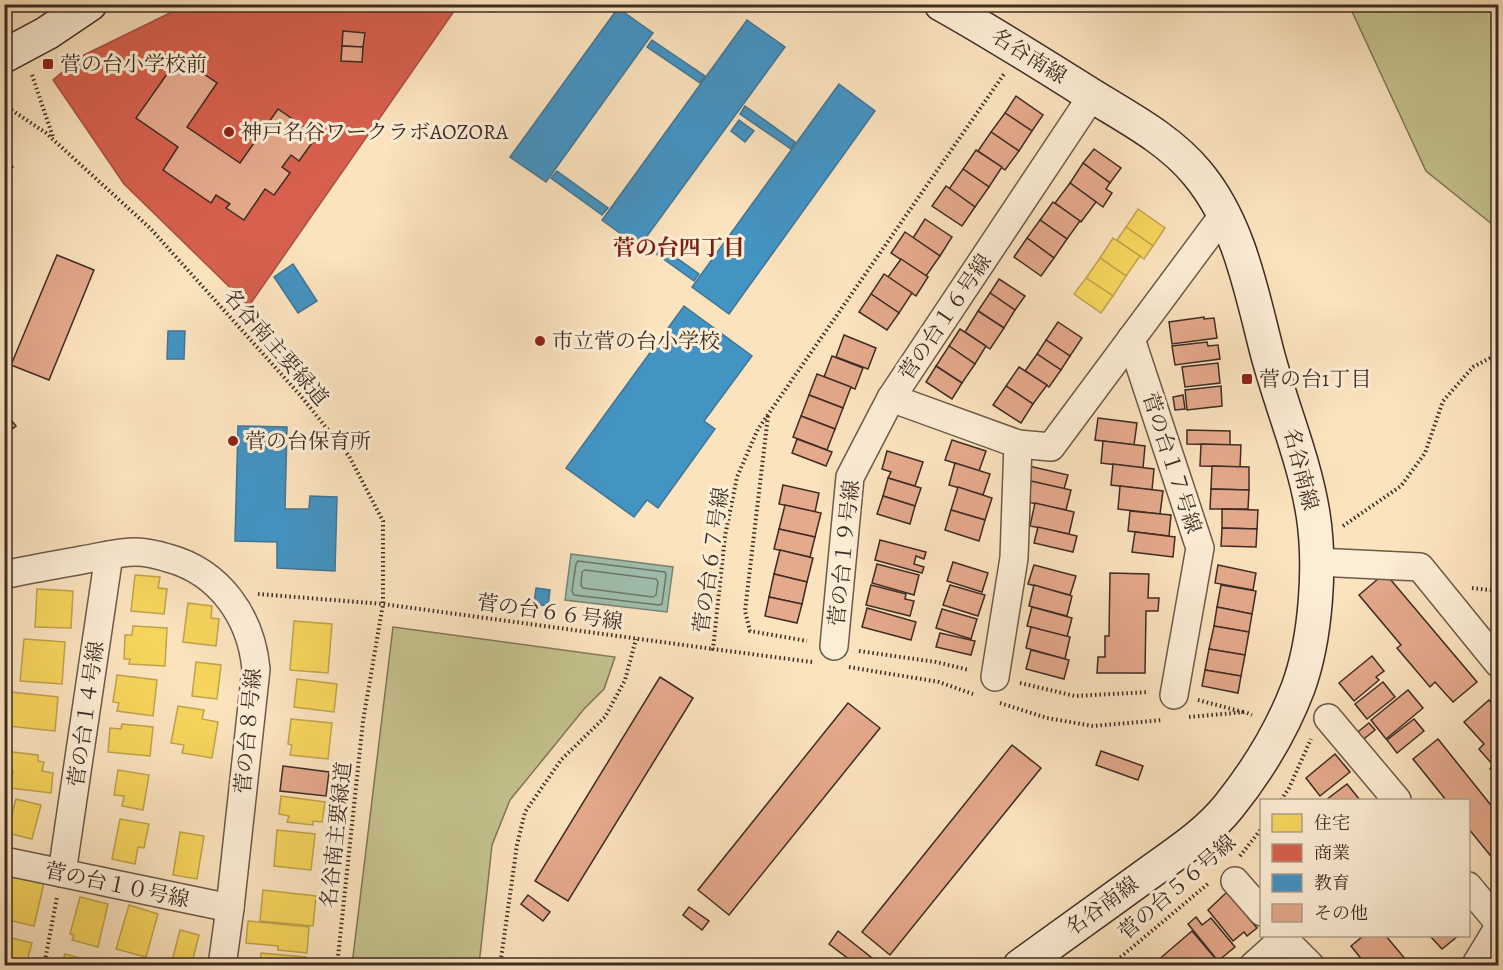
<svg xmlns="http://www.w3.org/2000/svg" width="1503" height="970" font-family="Alegreya,'Noto Serif JP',serif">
	<rect width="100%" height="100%" fill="#fbe3be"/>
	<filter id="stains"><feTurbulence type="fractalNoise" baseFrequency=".00333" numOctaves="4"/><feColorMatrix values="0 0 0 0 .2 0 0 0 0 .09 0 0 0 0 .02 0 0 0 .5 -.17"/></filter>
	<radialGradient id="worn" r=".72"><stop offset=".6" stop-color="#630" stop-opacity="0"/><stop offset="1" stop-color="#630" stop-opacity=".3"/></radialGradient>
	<g fill="#c4c28e" stroke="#817759" stroke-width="1.5">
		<polygon points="1349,5 1498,5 1498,229 1426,171"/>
		<polygon points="393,627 615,657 604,689 584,709 510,800 492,845 479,965 352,965"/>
	</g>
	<polygon fill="#9fbfad" stroke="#788476" stroke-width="1.5" points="571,554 673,567 667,612 565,600"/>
	<g fill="#f6d55c" stroke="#bfa24b" stroke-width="1.5">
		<polygon points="1138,209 1165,228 1153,246 1126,227"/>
		<polygon points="1126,227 1153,246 1144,259 1117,240"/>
		<polygon points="1113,238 1140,256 1126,276 1100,258"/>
		<polygon points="1100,258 1126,276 1113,296 1086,278"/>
		<polygon points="1086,278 1113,296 1101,313 1074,294"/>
		<polygon points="135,575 160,577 158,588 167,589 164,614 131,611"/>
		<polygon points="37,589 73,591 71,628 35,627"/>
		<polygon points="188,603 212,606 211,618 219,619 216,646 183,642"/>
		<polygon points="294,621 332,624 328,673 290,670"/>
		<polygon points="133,626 167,628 165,666 129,664 130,659 124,659 125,635 132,635"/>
		<polygon points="24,639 65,642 62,684 20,681"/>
		<polygon points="196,662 221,665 217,699 192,696"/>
		<polygon points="117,675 157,680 153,716 117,711 119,703 113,702"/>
		<polygon points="297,679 337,684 334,712 294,707"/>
		<polygon points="11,692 58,697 55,731 8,726"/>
		<polygon points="178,706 204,710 202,719 218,722 212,758 182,753 184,745 171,743"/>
		<polygon points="291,719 332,723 328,759 290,755 292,745 288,744"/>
		<polygon points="122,724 153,727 150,756 108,752 110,728 121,729"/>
		<polygon points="4,751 38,755 38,761 44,762 42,771 53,773 51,793 10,788 13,772 4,771"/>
		<polygon points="118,770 149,775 143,810 122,806 124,796 114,795"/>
		<polygon points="281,796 325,802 322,822 313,821 313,825 287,822 289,816 279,814"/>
		<polygon points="16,799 41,805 32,839 7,833"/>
		<polygon points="120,819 149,824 144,848 138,847 135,864 112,859"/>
		<polygon points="277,830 315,834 311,870 274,866"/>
		<polygon points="180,832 204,836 197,879 173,875"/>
		<polygon points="12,876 44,883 34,926 4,919 4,907"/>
		<polygon points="263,890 316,896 313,926 260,921"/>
		<polygon points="80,897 108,904 98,947 72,940 74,935 70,934"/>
		<polygon points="129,905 158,914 146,957 116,949"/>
		<polygon points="248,921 309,927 307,953 278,950 278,946 246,943"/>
		<polygon points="180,930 199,935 191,966 171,965"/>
		<polygon points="4,936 32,943 26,964 4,958"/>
		<polygon points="261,953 306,957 306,966 260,966"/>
		<polygon points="65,954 95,962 94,966 61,966"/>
	</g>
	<polygon fill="#d6604d" stroke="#a85041" stroke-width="1.5" points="203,4 459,4 249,306 124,184 53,80 82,56 180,8"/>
	<g fill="#4393c3" stroke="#427493" stroke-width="1.5">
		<polygon points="618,8 653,33 546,182 510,157"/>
		<polygon points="747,20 785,47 639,247 602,220"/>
		<polygon points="652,40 705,76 700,83 647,47"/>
		<polygon points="839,84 875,111 729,314 692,287"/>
		<polygon points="745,106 795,142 791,149 740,114"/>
		<polygon points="739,120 754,131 745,142 731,131"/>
		<polygon points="557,171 608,208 602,215 551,178"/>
		<polygon points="649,238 699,274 694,281 644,245"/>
		<polygon points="293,264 317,301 298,313 274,277"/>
		<polygon points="684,306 752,356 704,421 715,429 658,508 647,500 634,517 566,468"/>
		<polygon points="168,331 185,331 184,359 167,359"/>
		<polygon points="238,426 287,427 285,509 309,509 310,496 337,497 335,571 277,568 277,542 235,541"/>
		<polygon points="536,588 550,590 548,606 534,604"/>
	</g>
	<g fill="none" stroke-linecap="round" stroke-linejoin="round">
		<g stroke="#6e7668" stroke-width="1.5">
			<polygon points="578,561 665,572 666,575 662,604 659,605 574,595 572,591 576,564"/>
			<polygon points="585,570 656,579 658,582 656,595 653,597 583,588 581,585 582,572"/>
		</g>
	</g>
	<g fill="#e5a98c" stroke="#3e2c24" stroke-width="1.5">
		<polygon points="343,31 365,33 363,47 342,46"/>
		<polygon points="342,46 363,47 362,62 341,61"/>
		<polygon points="179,57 217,83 187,127 240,163 278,109 317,136 299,161 291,155 282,167 290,173 274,195 265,189 244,220 226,208 230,204 216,195 211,203 163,170 178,147 136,118"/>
		<polygon points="1016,96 1043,115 1032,131 1005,113"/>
		<polygon points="1005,113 1032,131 1019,151 991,132"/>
		<polygon points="991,132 1019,151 1005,170 978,151"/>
		<polygon points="1094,149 1121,168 1110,183 1083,163"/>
		<polygon points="976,150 1002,167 989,187 963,169"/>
		<polygon points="4,155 13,167 4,173"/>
		<polygon points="1083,163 1110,183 1106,189 1112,193 1103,207 1070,183"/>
		<polygon points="963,169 989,187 975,207 949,189"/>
		<polygon points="1070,183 1096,202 1081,222 1055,203"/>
		<polygon points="946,186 975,207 962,226 932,206"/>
		<polygon points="1053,202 1080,221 1067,239 1040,220"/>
		<polygon points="925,219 952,237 940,256 913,238"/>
		<polygon points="1040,220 1067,239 1054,258 1027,238"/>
		<polygon points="905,232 940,256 926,276 891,253"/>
		<polygon points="1027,238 1054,258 1041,276 1014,257"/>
		<polygon points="57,255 94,270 49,380 11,365"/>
		<polygon points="901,259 928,277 916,296 888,277"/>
		<polygon points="884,274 912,293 899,313 871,294"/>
		<polygon points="999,279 1025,296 1015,310 990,293"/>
		<polygon points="990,293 1015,310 1004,328 978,311"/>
		<polygon points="871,294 899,313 887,330 859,312"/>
		<polygon points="978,311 1004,328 990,349 965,332"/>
		<polygon points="1204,317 1204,319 1214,318 1217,338 1172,344 1169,322"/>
		<polygon points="1058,322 1082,338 1070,356 1046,340"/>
		<polygon points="960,329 986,346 975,364 949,346"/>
		<polygon points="844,335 876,348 868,369 836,357"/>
		<polygon points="1046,340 1070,356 1061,370 1037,354"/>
		<polygon points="1207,342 1208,346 1218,345 1220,359 1175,365 1172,346"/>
		<polygon points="949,346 975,364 962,383 936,366"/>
		<polygon points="1037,354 1061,370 1049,387 1025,371"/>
		<polygon points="832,356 863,368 855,389 824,377"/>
		<polygon points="1218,363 1220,383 1185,387 1182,367"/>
		<polygon points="936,366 962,383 952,399 926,382"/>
		<polygon points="1019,367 1047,385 1033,404 1006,386"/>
		<polygon points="817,374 851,387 843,408 809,395"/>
		<polygon points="1006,386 1033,404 1021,423 993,405"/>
		<polygon points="1221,386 1222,406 1187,410 1185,390"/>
		<polygon points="809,395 843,408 835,429 801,416"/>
		<polygon points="1183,395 1185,409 1175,410 1173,397"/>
		<polygon points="4,411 16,426 4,435"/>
		<polygon points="801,416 835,429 827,450 793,437"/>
		<polygon points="1098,418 1137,423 1134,445 1095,440"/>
		<polygon points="1187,430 1230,431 1230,445 1187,444"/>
		<polygon points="797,439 832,452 826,466 792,453"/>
		<polygon points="952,440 986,451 979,471 945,460"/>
		<polygon points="1103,441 1145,446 1143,468 1101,463"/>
		<polygon points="1201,444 1241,445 1240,467 1200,466"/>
		<polygon points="887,451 923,462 915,486 888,478 891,472 882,469"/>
		<polygon points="955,463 990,474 983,495 949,485"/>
		<polygon points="1113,464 1154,469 1152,490 1111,485"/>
		<polygon points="1029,466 1068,475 1064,489 1025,480"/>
		<polygon points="1212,466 1249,467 1249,490 1211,489"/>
		<polygon points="888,478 921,488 915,506 883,496"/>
		<polygon points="1031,481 1071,490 1066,510 1027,502"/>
		<polygon points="783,485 819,493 815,512 779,504"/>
		<polygon points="1120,486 1163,491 1160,514 1118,509"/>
		<polygon points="958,487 992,498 985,520 951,510"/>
		<polygon points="1211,489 1249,490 1248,509 1210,509"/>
		<polygon points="883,496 915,506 910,524 877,514"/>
		<polygon points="1035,503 1074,512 1069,534 1030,526"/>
		<polygon points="785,505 821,513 815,537 779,529"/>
		<polygon points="1222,509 1258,510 1257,529 1222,528"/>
		<polygon points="951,510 985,520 979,541 945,530"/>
		<polygon points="1130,511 1171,515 1169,536 1128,531"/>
		<polygon points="1038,527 1077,536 1073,552 1034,543"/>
		<polygon points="1222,528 1257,529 1256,547 1221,546"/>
		<polygon points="779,529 815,537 810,557 774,549"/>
		<polygon points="1135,532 1175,537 1173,557 1132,552"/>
		<polygon points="880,540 926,552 924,559 916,556 914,564 924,567 922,573 875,560"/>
		<polygon points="780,550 813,558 807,582 774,574"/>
		<polygon points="953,562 988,573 982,592 947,581"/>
		<polygon points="877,564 919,575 914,595 872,583"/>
		<polygon points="1034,565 1076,576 1070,595 1028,584"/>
		<polygon points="1218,565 1256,573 1253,590 1215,583"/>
		<polygon points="1110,573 1149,574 1148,598 1159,598 1158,611 1146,611 1145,673 1097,673 1098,657 1105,657 1105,636 1109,636"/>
		<polygon points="1385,573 1477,682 1453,702 1435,682 1430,687 1397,648 1401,645 1359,595"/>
		<polygon points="774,574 807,582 802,604 769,597"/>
		<polygon points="871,585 906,594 905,599 914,601 910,616 866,605"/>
		<polygon points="950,585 985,595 978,616 943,605"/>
		<polygon points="1034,585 1072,596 1067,616 1029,606"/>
		<polygon points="1221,585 1256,591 1252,614 1217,607"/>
		<polygon points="769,597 802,604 797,623 765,616"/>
		<polygon points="1032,607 1072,618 1067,637 1027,626"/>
		<polygon points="1217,607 1252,614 1249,632 1214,626"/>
		<polygon points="867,608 916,622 911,640 862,627"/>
		<polygon points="942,609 977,619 971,639 936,628"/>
		<polygon points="1214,626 1249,632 1245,655 1209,649"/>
		<polygon points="1031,627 1070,637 1065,659 1026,648"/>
		<polygon points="940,633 975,641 971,655 936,647"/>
		<polygon points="1209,649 1245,655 1241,676 1205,670"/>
		<polygon points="1031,650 1069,660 1064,679 1026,669"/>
		<polygon points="1372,656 1384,671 1376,677 1379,680 1354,701 1339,683"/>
		<polygon points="1205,670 1241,676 1238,693 1202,686"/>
		<polygon points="660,677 693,698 568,901 535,881"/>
		<polygon points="1383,682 1395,697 1367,719 1355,704"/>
		<polygon points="1408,690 1423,708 1386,739 1371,720"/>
		<polygon points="1489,700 1498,711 1498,776 1497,777 1490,769 1493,765 1479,749 1484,744 1464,722"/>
		<polygon points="848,703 880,728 729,915 698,890"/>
		<polygon points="1414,719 1424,731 1397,753 1387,740"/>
		<polygon points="1369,723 1375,730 1360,742 1354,735"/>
		<polygon points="1438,739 1498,814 1498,865 1468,828 1468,800 1446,800 1413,759"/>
		<polygon points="1012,745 1041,768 890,955 862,932"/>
		<polygon points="1101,751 1143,766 1138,780 1096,765"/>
		<polygon points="1335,754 1350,772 1320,796 1306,778"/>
		<polygon points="283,766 329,772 326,796 280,791"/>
		<polygon points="1347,784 1360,800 1326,800"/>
		<polygon points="1227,892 1257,928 1247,936 1244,932 1233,941 1208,910"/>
		<polygon points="528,895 550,912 543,921 521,904"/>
		<polygon points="689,907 709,921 702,930 683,915"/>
		<polygon points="1196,917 1202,925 1211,918 1235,947 1218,961 1188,924"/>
		<polygon points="838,931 877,962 874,966 858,966 829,944"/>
		<polygon points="1192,931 1215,958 1206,966 1161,966 1157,961"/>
		<polygon points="1363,936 1386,936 1411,966 1367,966 1351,946"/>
		<polygon points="1430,936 1458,936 1442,949"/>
	</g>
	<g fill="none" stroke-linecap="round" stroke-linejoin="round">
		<defs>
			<g id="street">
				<polyline points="1092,96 891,398 1018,444 1051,447 1224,214"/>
				<polyline points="1131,339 1200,548 1174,695"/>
				<polyline points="1317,562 1420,567 1498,663"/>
				<path d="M4 575C30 569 56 565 82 560 100 557 118 552 136 552 147 552 158 555 168 558 220 572 251 617 256 669L230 908 222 966"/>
				<polyline points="834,646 850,477 891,398"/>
				<polyline points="995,677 1014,558 1018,444"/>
				<polyline points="1328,718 1397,800"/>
				<polyline points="4,861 230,908"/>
				<polyline points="62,873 109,555"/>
				<polyline points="1235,881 1262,912"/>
				<polyline points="1468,886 1498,922"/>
				<polyline points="1281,936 1311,966"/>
				<polyline points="1253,966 1284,938"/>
				<polyline points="1475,966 1498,928"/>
			</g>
			<g id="secondary">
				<path d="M941 4C993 33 1042 64 1091 95 1128 118 1169 139 1197 173 1239 223 1251 290 1267 352 1281 406 1304 458 1313 514 1321 565 1316 639 1298 688 1282 730 1257 771 1229 806 1206 835 1172 856 1142 878 1102 907 1061 936 1020 966"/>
				<polyline points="4,56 47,33 90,4"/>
			</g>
		</defs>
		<use href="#street" stroke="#6d5a4a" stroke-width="30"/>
		<use href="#secondary" stroke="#3e2c24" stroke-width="36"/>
		<g stroke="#3e2c24" stroke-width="4" stroke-dasharray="1.5 3" stroke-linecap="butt">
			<polyline points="32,75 53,137"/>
			<polyline points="4,105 46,133 150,228 300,395 349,456 383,521 383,604 363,721 337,966"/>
			<polyline points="768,416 745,611 750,631 807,641"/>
			<polyline points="1343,526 1401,486 1425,453 1443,401 1473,367 1498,354"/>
			<polyline points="1472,588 1498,591"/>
			<polyline points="258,594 383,604 713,649"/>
			<polyline points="859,651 936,662 969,670"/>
			<polyline points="812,662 713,649 725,536 737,477 758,429 1004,74"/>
			<polyline points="849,667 939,682 973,694"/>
			<polyline points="1020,683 1075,696 1149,692"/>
			<polyline points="1198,700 1243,712"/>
			<polyline points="1000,703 1047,718 1093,726 1163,720"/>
			<polyline points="1189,717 1245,712 1252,715"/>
			<polyline points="1281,800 1289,788 1311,739"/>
			<polyline points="1240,856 1262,828"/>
			<polyline points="44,966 57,897"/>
			<polyline points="500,966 517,845 525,812 561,760 605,717 625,680 636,639"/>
			<polyline points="1110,966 1209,883"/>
		</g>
		<use href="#street" stroke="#fcedd5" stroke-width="27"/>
		<use href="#secondary" stroke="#fcedd5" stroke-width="33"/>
	</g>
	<g fill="#8f2418" stroke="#fcedd5" stroke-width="2">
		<rect x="42" y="58" width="12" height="12" rx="3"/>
		<circle cx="229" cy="132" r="6"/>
		<circle cx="540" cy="341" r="6"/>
		<rect x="1241" y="373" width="12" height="12" rx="3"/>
		<circle cx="233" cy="441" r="6"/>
	</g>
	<g text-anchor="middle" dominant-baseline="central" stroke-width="6" stroke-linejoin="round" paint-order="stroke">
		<g font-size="21" fill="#3e2c24" stroke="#fcedd5">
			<text transform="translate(1029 56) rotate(32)">名谷南線</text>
			<text transform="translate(945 317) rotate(-56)">菅の台１６号線</text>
			<text transform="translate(276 347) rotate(49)">名谷南主要緑道</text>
			<text transform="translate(1172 463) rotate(72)">菅の台１７号線</text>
			<text transform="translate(1301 469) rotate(76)">名谷南線</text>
			<text transform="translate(844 553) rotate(-84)">菅の台１９号線</text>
			<text transform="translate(711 560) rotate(-82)">菅の台６７号線</text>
			<text transform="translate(550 612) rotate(8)">菅の台６６号線</text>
			<text transform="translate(86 714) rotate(-82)">菅の台１４号線</text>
			<text transform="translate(248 731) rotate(-85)">菅の台８号線</text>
			<text transform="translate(336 835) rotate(-84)">名谷南主要緑道</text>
			<text transform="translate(117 885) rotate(12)">菅の台１０号線</text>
			<text transform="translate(1177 887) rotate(-41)">菅の台５６号線</text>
			<text transform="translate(1102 906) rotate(-36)">名谷南線</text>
		</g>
		<g font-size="21" fill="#3e2c24" stroke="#fcedd5" text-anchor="start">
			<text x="60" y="64">菅の台小学校前</text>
			<text x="241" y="132">神戸名谷ワークラボAOZORA</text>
			<text x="552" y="341">市立菅の台小学校</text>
			<text x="1259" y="379">菅の台1丁目</text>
			<text x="245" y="441">菅の台保育所</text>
		</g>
		<g font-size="22" font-weight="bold" fill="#7a1f14" stroke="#fcedd5">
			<text x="679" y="248">菅の台四丁目</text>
		</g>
	</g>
	<rect width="1503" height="970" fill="none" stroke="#fbe3be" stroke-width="24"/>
	<rect x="6" y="6" width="1491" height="958" fill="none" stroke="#3e2c24" stroke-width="3"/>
	<rect x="12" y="12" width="1479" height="946" fill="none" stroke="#3e2c24" stroke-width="1.5"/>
	<rect x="1260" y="799" width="210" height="138" fill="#fcedd5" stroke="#b0a08e" stroke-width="1.5"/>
	<rect x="1272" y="814" width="30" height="18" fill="#f6d55c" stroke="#b0a08e" stroke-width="1.5"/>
	<text x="1314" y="829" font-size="18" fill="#3e2c24">住宅</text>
	<rect x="1272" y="844" width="30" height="18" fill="#d6604d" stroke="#b0a08e" stroke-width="1.5"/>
	<text x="1314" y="859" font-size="18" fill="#3e2c24">商業</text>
	<rect x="1272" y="874" width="30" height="18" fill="#4393c3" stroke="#b0a08e" stroke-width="1.5"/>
	<text x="1314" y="889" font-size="18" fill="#3e2c24">教育</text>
	<rect x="1272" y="904" width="30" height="18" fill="#e5a98c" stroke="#b0a08e" stroke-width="1.5"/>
	<text x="1314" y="919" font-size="18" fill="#3e2c24">その他</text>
	<rect width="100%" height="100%" filter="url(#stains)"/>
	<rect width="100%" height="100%" fill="url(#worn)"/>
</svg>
